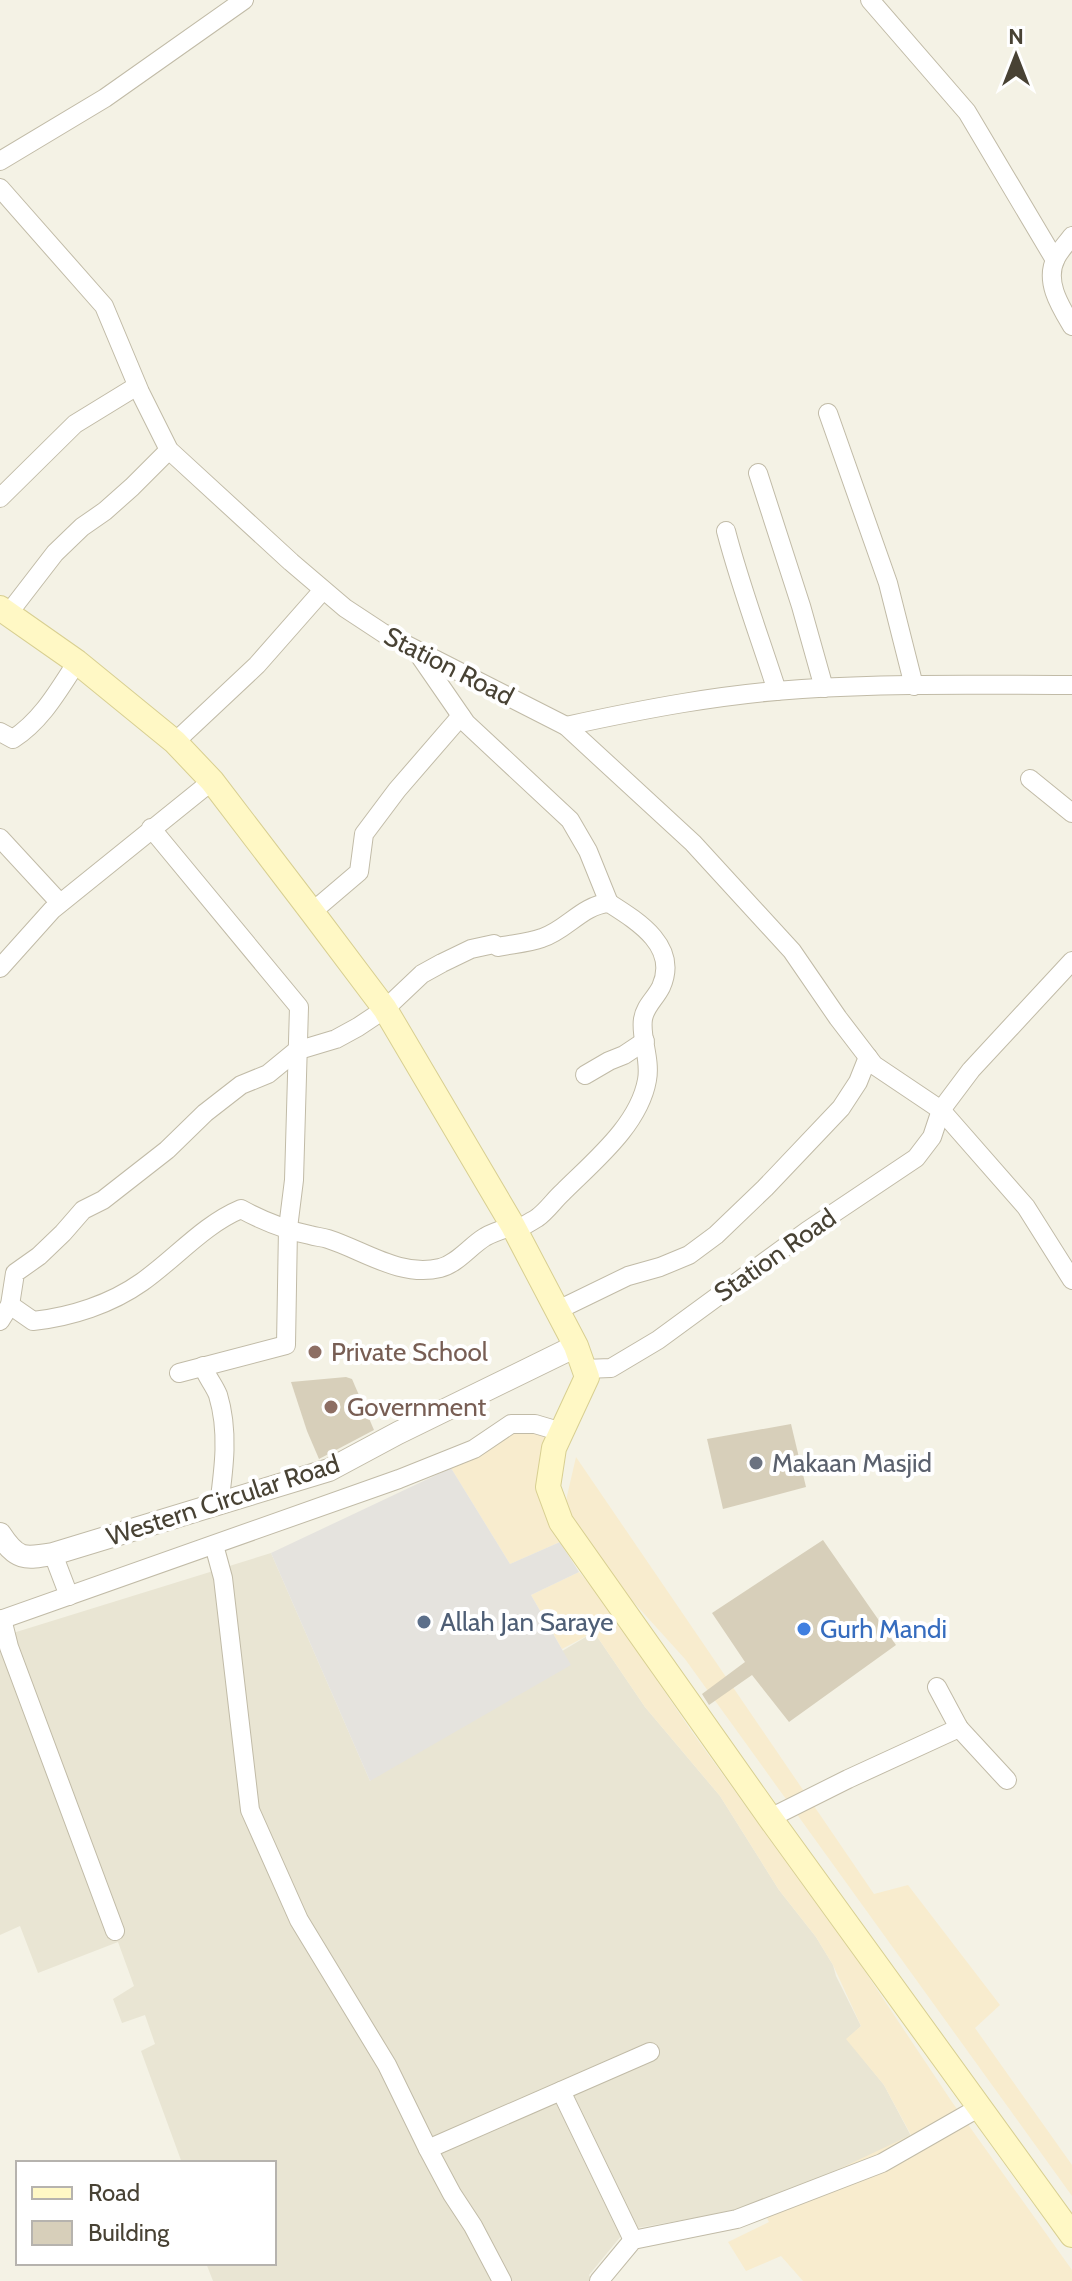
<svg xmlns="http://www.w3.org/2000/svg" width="1072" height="2281" font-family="Cabin,sans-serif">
	<rect width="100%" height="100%" fill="#f4f2e5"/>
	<polygon fill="#e9e5d3" points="271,1553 370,1781 424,1734 594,1632 645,1707 720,1796 779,1890 816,1937 833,1965 836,1976 861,2026 847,2039 884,2085 911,2136 761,2206 626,2230 589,2275 592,2281 213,2281 206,2263 274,2263 274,2163 182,2163 141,2051 155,2044 145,2015 122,2023 113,1999 134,1986 118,1942 38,1973 20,1926 0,1935 0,1629 13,1633"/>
	<g fill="#f8ecce">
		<polygon points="511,1424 562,1432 548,1487 560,1542 510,1564 451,1468 474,1449"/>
		<polygon points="576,1457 874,1894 908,1885 1000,2005 975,2028 1072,2165 1072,2196 685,1659 561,1522"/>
		<polygon points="579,1572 598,1594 692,1732 860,1964 952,2102 1072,2270 1072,2281 803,2281 781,2256 746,2271 728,2242 769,2222 761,2206 911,2135 884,2085 846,2039 861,2026 833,1965 816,1937 779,1890 720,1796 645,1707 594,1632 562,1649 531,1595"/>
	</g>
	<polygon fill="#e5e3de" points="451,1468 510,1564 560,1542 579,1572 531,1595 571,1665 370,1781 271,1553"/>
	<g fill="#d7cfba">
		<polygon points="346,1377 352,1379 374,1430 319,1459 307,1431 291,1382"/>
		<polygon points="791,1424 806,1487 723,1509 707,1439"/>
		<polygon points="823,1540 896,1645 789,1722 752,1675 709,1705 702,1694 745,1662 712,1613"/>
	</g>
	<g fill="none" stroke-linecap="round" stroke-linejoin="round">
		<defs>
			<g id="minor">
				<polyline points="870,0 967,112 1055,260"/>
				<polyline points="0,161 105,98 244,0"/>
				<polyline points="0,188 104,306 140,392 169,450 291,562 345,608 383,633 566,726 693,843 792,951 838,1018 874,1065 941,1110 1026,1207 1072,1280"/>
				<path d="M1072 236C1067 243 1060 250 1056 258 1044 281 1060 306 1072 326"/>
				<polyline points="828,413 888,583 914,686"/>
				<polyline points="758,473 801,606 824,688"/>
				<polyline points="0,498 75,424 137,386"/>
				<path d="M726 531C740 585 760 638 777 691"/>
				<polyline points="8,614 55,553 82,527 105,511 132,487 169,450"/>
				<polyline points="417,652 466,723 570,820 588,851 609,903"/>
				<path d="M566 726C644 709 722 694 802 689 892 683 982 685 1072 685"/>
				<path d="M0 732 13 739C42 720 58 691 77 662"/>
				<polyline points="175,742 257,665 323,590"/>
				<polyline points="1030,779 1072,813"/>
				<polyline points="151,828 299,1007 294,1180 288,1228 286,1345 179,1373"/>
				<polyline points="0,838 60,903"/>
				<polyline points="312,912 359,872 364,834 397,790 461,716"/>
				<polyline points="0,968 52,910 212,781"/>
				<polyline points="585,1075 609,1061 624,1055 645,1041"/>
				<path d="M10 1305 33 1321C71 1317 111 1304 142 1282 176 1258 203 1225 241 1209 263 1221 286 1230 310 1235 316 1237 322 1237 328 1239 363 1250 401 1278 440 1268 457 1264 470 1246 485 1237 494 1232 504 1229 513 1226"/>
				<polyline points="558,1310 628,1276 660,1267 689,1255 716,1235 765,1188 841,1108 858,1082 868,1057"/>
				<path d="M0 1321 10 1305 15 1273 39 1256 63 1233 83 1210 103 1200 167 1150 205 1113 241 1085 268 1074 296 1051 336 1039 358 1027 385 1009 422 974 442 963 471 949 494 944 498 947C512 944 528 943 542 938 567 930 582 905 609 903 639 922 679 947 661 987 655 999 645 1006 643 1019 640 1037 651 1059 647 1080 639 1125 594 1161 563 1192 554 1200 547 1211 537 1218 531 1222 523 1226 516 1230"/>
				<path d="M203 1366C206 1376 214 1385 218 1395 229 1431 224 1468 219 1505"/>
				<polyline points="584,1369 611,1368 658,1340 807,1231 916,1158 932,1137 941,1110 971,1070 1072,961"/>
				<polyline points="214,1545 223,1578 250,1810 299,1920 387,2065 428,2149 452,2194 473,2226 502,2281"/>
				<polyline points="53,1554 69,1596"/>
				<polyline points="2,1619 9,1647 115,1931"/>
				<polyline points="0,1620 399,1479 474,1449 511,1424 535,1424 562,1432"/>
				<polyline points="937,1687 959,1728 1007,1780"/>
				<polyline points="770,1818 848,1779 959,1728"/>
				<polyline points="561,2091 633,2240"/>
				<polyline points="428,2149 650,2052"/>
				<polyline points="599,2281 633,2240 737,2219 882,2163 980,2107"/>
			</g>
			<path id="tertiary" d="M0 1534C17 1560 24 1559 53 1554L329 1470 398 1433 576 1346"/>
			<polyline id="secondary" points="0,608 77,662 175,742 212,781 312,912 385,1009 513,1226 576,1346 587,1377 554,1448 548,1487 561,1522 770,1818 1072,2235"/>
		</defs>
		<use href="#minor" stroke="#c1bba7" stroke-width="20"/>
		<use href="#tertiary" stroke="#c1bba7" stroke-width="24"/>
		<use href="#secondary" stroke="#d8cf91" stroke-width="26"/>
		<use href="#minor" stroke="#fff" stroke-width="18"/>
		<use href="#tertiary" stroke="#fff" stroke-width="22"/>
		<use href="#secondary" stroke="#fff8c5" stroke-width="24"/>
	</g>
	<g fill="#8d6e63" stroke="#fff" stroke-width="3">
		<circle cx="315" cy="1352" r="8"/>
		<circle cx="331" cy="1407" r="8"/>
	</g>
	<circle fill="#6b7280" stroke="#fff" stroke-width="3" cx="756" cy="1463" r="8"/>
	<circle fill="#5c6f8a" stroke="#fff" stroke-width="3" cx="424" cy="1622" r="8"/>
	<circle fill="#3f7fe0" stroke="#fff" stroke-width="3" cx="804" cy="1629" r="8"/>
	<g text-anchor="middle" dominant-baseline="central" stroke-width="8" stroke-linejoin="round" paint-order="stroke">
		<g font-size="26" fill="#484234" stroke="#fff">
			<text transform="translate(449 666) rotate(27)">Station Road</text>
			<text transform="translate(775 1255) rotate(-35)">Station Road</text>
			<text transform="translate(223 1500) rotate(-18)">Western Circular Road</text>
		</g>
		<g font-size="26" fill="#785e54" stroke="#fff" text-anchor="start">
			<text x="331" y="1352">Private School</text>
			<text x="347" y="1407">Government</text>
		</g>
		<g font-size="26" fill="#5b616d" stroke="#fff" text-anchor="start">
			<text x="772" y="1463">Makaan Masjid</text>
		</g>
		<g font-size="26" fill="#4e5e75" stroke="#fff" text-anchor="start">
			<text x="440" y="1622">Allah Jan Saraye</text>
		</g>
		<g font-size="26" fill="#366cbe" stroke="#fff" text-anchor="start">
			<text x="820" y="1629">Gurh Mandi</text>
		</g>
	</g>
	<rect x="16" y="2161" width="260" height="104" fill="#ffffff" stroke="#b6b3ae" stroke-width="2"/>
	<rect x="32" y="2187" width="40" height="12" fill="#fff8c5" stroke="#b6b3ae" stroke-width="2"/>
	<text x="88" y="2201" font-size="24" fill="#484234">Road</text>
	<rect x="32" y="2221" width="40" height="24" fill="#d7cfba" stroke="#b6b3ae" stroke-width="2"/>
	<text x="88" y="2241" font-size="24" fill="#484234">Building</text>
	<g transform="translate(1016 56)" stroke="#ffffff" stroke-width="6" paint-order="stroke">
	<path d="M0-6L14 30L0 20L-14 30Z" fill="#484234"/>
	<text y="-12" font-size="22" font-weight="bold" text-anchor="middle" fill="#484234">N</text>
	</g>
</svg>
